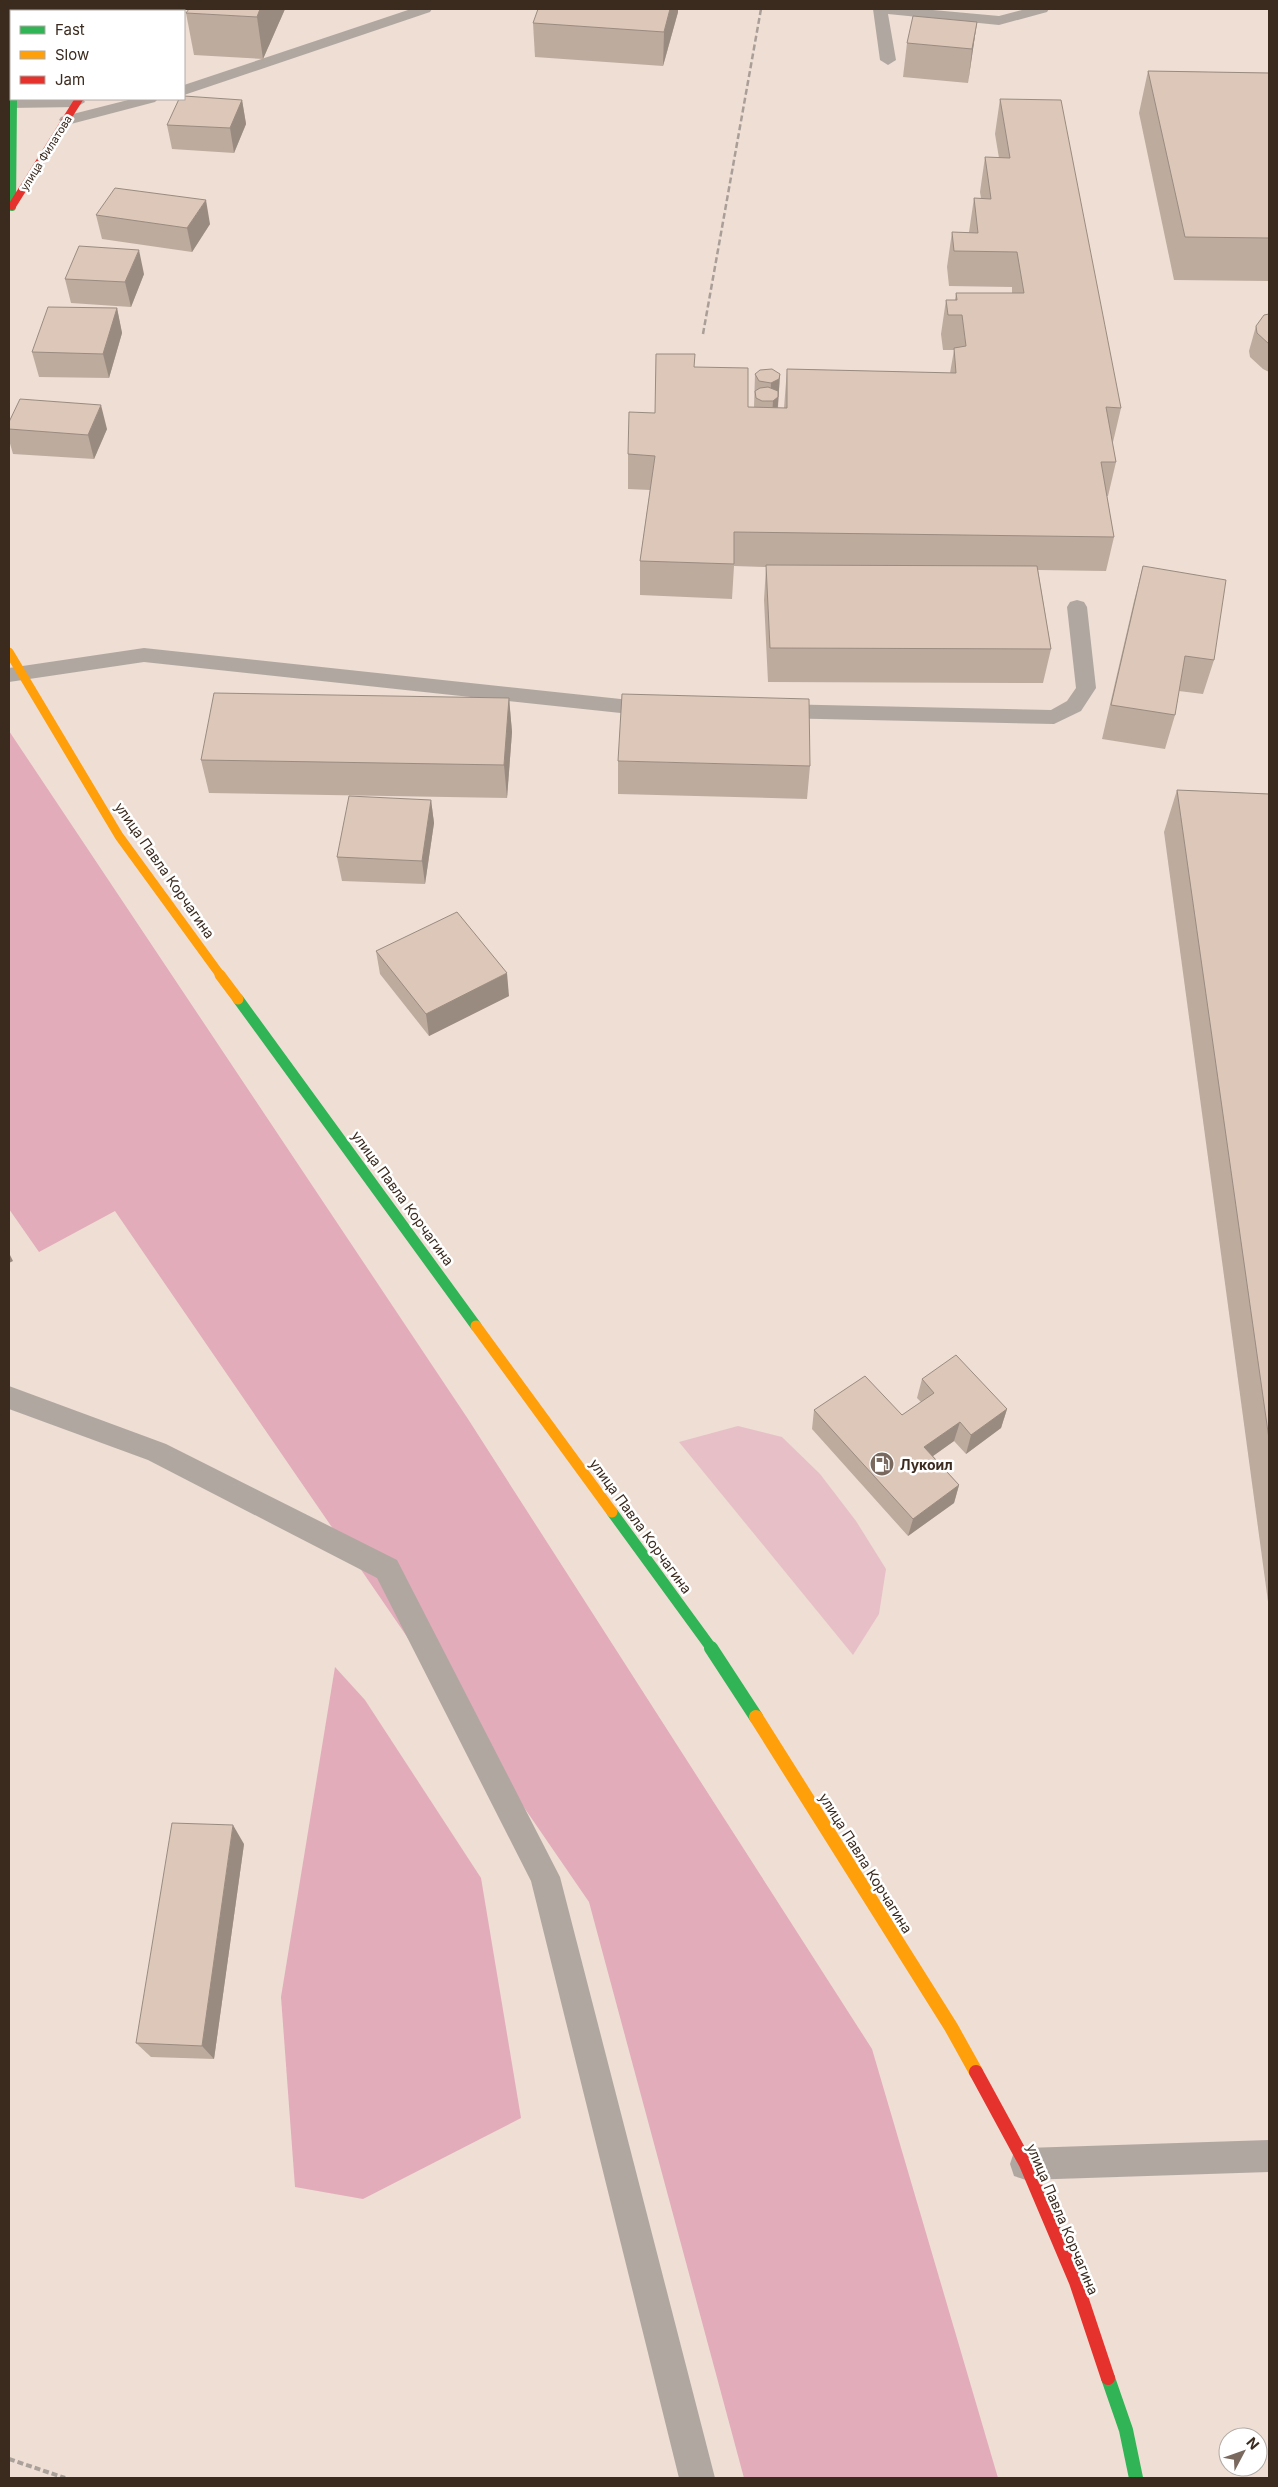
<svg xmlns="http://www.w3.org/2000/svg" width="1278" height="2487" font-family="Inter,sans-serif">
	<rect width="100%" height="100%" fill="#eeded4"/>
	<polygon fill="#e7bfc7" points="738,1426 782,1437 820,1474 856,1521 886,1569 879,1614 853,1655 679,1442"/>
	<g fill="#e2acba">
		<polygon points="9,731 468,1419 872,2049 998,2478 744,2478 589,1902 115,1211 39,1252 9,1209"/>
		<polygon points="335,1667 365,1700 481,1878 521,2118 363,2199 295,2187 281,1997"/>
	</g>
	<g fill="none" stroke-linecap="round" stroke-linejoin="round">
		<polyline stroke="#aaa19b" stroke-width="4" stroke-dasharray="6 3" stroke-linecap="butt" points="9,2459 65,2478"/>
		<g fill="#b1a7a1" fill-rule="evenodd">
			<polygon points="411,9 432,9 430,12 184,95 184,85"/>
			<polygon points="873,9 922,9 999,16 1026,9 1049,9 1047,12 999,25 888,14 896,60 888,65 880,60"/>
			<polygon points="32,99 83,99 85,102 77,107 9,108 9,100"/>
			<polygon points="132,99 158,99 155,102 67,125 59,120 61,117"/>
			<polygon points="1077,600 1084,602 1087,607 1096,688 1081,711 1054,724 775,718 768,716 765,711 768,706 775,704 1051,710 1067,701 1076,688 1067,607 1070,602"/>
			<polygon points="144,648 630,700 662,702 665,707 662,712 630,714 144,662 9,682 9,668"/>
			<polygon points="9,1386 166,1444 397,1560 560,1877 715,2478 679,2478 531,1881 377,1578 148,1460 9,1409"/>
			<polygon points="1269,2140 1269,2172 1026,2180 1014,2176 1010,2164 1014,2152 1026,2148"/>
		</g>
		<g fill="#b1a7a1" fill-rule="evenodd">
			<polygon points="118,9 134,9 133,11 117,11"/>
			<polygon points="9,90 11,90 11,99 16,99 9,100"/>
		</g>
		<polyline stroke="#30b455" stroke-width="8" points="12,207 13,99"/>
		<g stroke="#30b455" stroke-width="11">
			<polyline points="238,999 476,1326"/>
			<polyline points="612,1512 712,1649"/>
		</g>
		<g stroke="#30b455" stroke-width="14">
			<polyline points="711,1648 756,1717"/>
			<polyline points="1108,2378 1126,2430 1136,2478"/>
		</g>
		<polyline stroke="#ff9f0a" stroke-width="9" points="9,652 119,836 221,976"/>
		<g stroke="#ff9f0a" stroke-width="11">
			<polyline points="220,975 238,999"/>
			<polyline points="476,1326 612,1512"/>
		</g>
		<polyline stroke="#ff9f0a" stroke-width="14" points="756,1717 951,2027 976,2072"/>
		<g stroke="#e5322d" stroke-width="8">
			<polyline points="9,56 11,77"/>
			<polyline points="12,206 79,99"/>
		</g>
		<polyline stroke="#e5322d" stroke-width="14" points="976,2072 1026,2164 1076,2282 1108,2378"/>
		<polyline stroke="#aa9f98" stroke-width="2.5" stroke-dasharray="6 3" stroke-linecap="butt" points="703,334 761,9"/>
	</g>
	<g fill="#bdab9e">
		<polygon points="285,9 263,59 194,55 186,13"/>
		<polygon points="678,12 663,66 535,57 533,23"/>
		<polygon points="977,22 968,83 903,77 907,43"/>
		<polygon points="1148,71 1269,73 1269,281 1174,280 1139,113"/>
		<polygon points="1000,99 1121,408 1113,442 1112,442 1116,462 1108,496 1107,496 1114,537 1106,571 1038,570 1051,649 1043,683 768,682 764,600 766,567 734,566 732,599 640,595 640,561 650,490 628,489 628,454 655,413 695,367 748,407 754,407 755,374 780,374 778,408 784,408 787,369 950,373 954,350 943,350 941,334 946,300 955,300 956,293 1012,293 1012,287 949,286 947,267 952,232 969,232 974,198 981,198 980,192 985,157 999,158 995,134"/>
		<polygon points="242,100 246,124 234,153 172,149 167,125"/>
		<polygon points="96,215 210,224 192,252 102,239"/>
		<polygon points="144,274 131,307 71,303 65,279"/>
		<polygon points="117,308 122,333 109,378 39,377 32,352"/>
		<polygon points="1269,314 1269,372 1263,369 1250,357 1249,351 1256,326"/>
		<polygon points="9,422 107,429 94,459 13,454 9,440"/>
		<polygon points="1143,566 1214,660 1203,694 1179,691 1175,715 1165,749 1102,739 1134,601"/>
		<polygon points="509,698 512,732 507,798 209,793 201,760"/>
		<polygon points="618,761 810,766 807,799 618,794"/>
		<polygon points="1177,790 1269,794 1269,1609 1164,832"/>
		<polygon points="431,800 434,823 425,884 342,881 337,857"/>
		<polygon points="376,951 509,996 429,1036 380,974"/>
		<polygon points="922,1379 1007,1409 1001,1428 966,1454 954,1441 933,1456 959,1485 954,1503 908,1536 812,1429 814,1410 902,1415 921,1402 917,1398"/>
		<polygon points="244,1844 214,2059 151,2057 136,2043"/>
	</g>
	<g fill="#9a8b81">
		<polygon points="260,9 285,9 263,59 257,17"/>
		<polygon points="670,9 678,9 678,12 663,66 664,32"/>
		<polygon points="977,22 972,56 968,83 972,49"/>
		<polygon points="242,100 246,124 234,153 230,128"/>
		<polygon points="206,200 210,224 192,252 187,228"/>
		<polygon points="139,250 144,274 131,307 125,282"/>
		<polygon points="117,308 122,333 109,378 103,354"/>
		<polygon points="780,374 776,432 772,416 773,401 770,401 771,383"/>
		<polygon points="101,405 107,429 94,459 88,435"/>
		<polygon points="509,698 512,732 507,798 504,765"/>
		<polygon points="431,800 434,823 425,884 422,861"/>
		<polygon points="507,973 509,996 429,1036 426,1014"/>
		<polygon points="9,1253 13,1261 9,1263"/>
		<polygon points="1007,1409 1001,1428 966,1454 971,1435"/>
		<polygon points="960,1422 954,1441 919,1466 924,1447"/>
		<polygon points="959,1485 954,1503 908,1536 913,1519"/>
		<polygon points="233,1825 244,1844 214,2059 202,2046"/>
	</g>
	<g fill="#dcc7b8" stroke="#9a8b81">
		<polygon points="189,9 260,9 257,17 186,13"/>
		<polygon points="538,9 670,9 664,32 533,23"/>
		<polygon points="913,16 977,22 972,49 907,43"/>
		<polygon points="1148,71 1269,73 1269,238 1185,237"/>
		<polygon points="184,96 242,100 230,128 167,125 179,99 184,99"/>
		<polygon points="1000,99 1061,100 1121,408 1106,407 1116,462 1101,462 1114,537 734,532 734,564 640,561 655,456 628,454 629,412 655,413 656,354 695,354 694,367 748,368 748,407 787,408 787,369 956,373 954,348 966,346 962,315 948,315 946,300 957,300 956,293 1024,293 1017,252 954,251 952,232 978,233 974,198 991,199 985,157 1010,158"/>
		<polygon points="115,188 206,200 187,228 96,215"/>
		<polygon points="79,246 139,250 125,282 65,279"/>
		<polygon points="48,307 117,308 103,354 32,352"/>
		<polygon points="1269,314 1269,344 1257,333 1256,326 1264,315"/>
		<polygon points="772,369 780,374 779,379 771,383 759,381 755,374 760,370"/>
		<polygon points="768,387 778,391 778,397 773,401 762,401 756,398 755,391 760,388"/>
		<polygon points="20,399 101,405 88,435 9,429 9,422"/>
		<polygon points="766,565 1037,566 1051,649 770,648"/>
		<polygon points="1143,566 1226,580 1214,660 1185,656 1175,715 1111,705"/>
		<polygon points="214,693 509,698 504,765 201,760"/>
		<polygon points="622,694 809,699 810,766 618,761"/>
		<polygon points="1177,790 1269,794 1269,1439"/>
		<polygon points="349,796 431,800 422,861 337,857"/>
		<polygon points="457,912 507,973 426,1014 376,951"/>
		<polygon points="956,1355 1007,1409 971,1435 960,1422 924,1447 959,1485 913,1519 814,1410 865,1376 902,1415 934,1393 922,1379"/>
		<polygon points="172,1823 233,1825 202,2046 136,2043"/>
	</g>
	<defs>
		<symbol id="fuel-disc" viewBox="-11 -11 22 22"><circle r="9.5" fill="#7a695e" stroke="#fff"/><path d="M-5.5-6h7V0h2V4h1.3V-2.5L3-4.5l.8-.8L6-3V5H2.5V1h-1V6h-7ZM-4.2-4.7v3.2H.2V-4.7Z" fill="#fff"/></symbol>
	</defs>
	<g fill-rule="evenodd">
		<use href="#fuel-disc" x="868" y="1450" width="28" height="28"/>
	</g>
	<g text-anchor="middle" dominant-baseline="central" stroke-width="5" stroke-linejoin="round" paint-order="stroke">
		<g font-size="11" fill="#3b2a1e" stroke="#fff">
			<text transform="translate(46 153) rotate(-58)">улица Филатова</text>
		</g>
		<g font-size="14" fill="#3b2a1e" stroke="#fff">
			<text transform="translate(165 870) rotate(55)">улица Павла Корчагина</text>
			<text transform="translate(403 1198) rotate(54)">улица Павла Корчагина</text>
			<text transform="translate(641 1526) rotate(54)">улица Павла Корчагина</text>
			<text transform="translate(866 1863) rotate(58)">улица Павла Корчагина</text>
			<text transform="translate(1063 2219) rotate(67)">улица Павла Корчагина</text>
		</g>
		<g font-size="14" font-weight="bold" fill="#3b2a1e" stroke="#fff" text-anchor="start">
			<text x="900" y="1464">Лукоил</text>
		</g>
	</g>
	<rect width="1278" height="2487" fill="none" stroke="#3b2a1e" stroke-width="20"/>
	<rect x="10" y="10" width="175" height="90" fill="#ffffff" stroke="#b1aaa5"/>
	<rect x="20" y="26" width="25" height="8" fill="#30b455" stroke="#b1aaa5"/>
	<text x="55" y="35" font-size="15" fill="#3b2a1e">Fast</text>
	<rect x="20" y="51" width="25" height="8" fill="#ff9f0a" stroke="#b1aaa5"/>
	<text x="55" y="60" font-size="15" fill="#3b2a1e">Slow</text>
	<rect x="20" y="76" width="25" height="8" fill="#e5322d" stroke="#b1aaa5"/>
	<text x="55" y="85" font-size="15" fill="#3b2a1e">Jam</text>
	<g transform="translate(1243 2452) rotate(49)"><circle r="24" fill="#ffffff" stroke="#b1aaa5"/>
	<path d="M0-4L9 19L0 12L-9 19Z" fill="#7a695e"/>
	<text y="-8" font-size="14" font-weight="bold" text-anchor="middle" fill="#3b2a1e">N</text>
	</g>
</svg>
